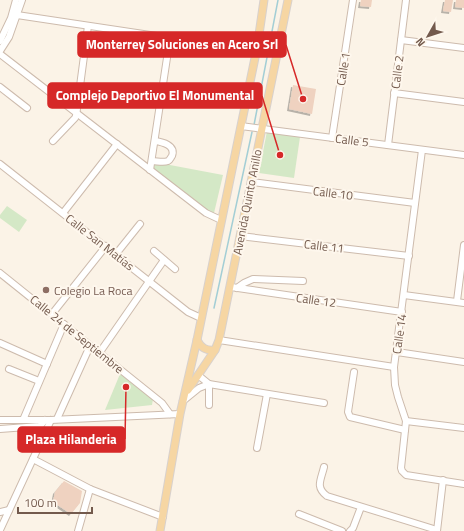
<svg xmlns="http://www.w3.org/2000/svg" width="464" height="531" font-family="'Titillium Web',sans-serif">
	<defs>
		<filter id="shadow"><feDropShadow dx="-2" dy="2" stdDeviation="0" flood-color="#0004"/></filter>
	</defs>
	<rect width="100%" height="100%" fill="#fbf3e7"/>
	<g fill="#d4e8c6">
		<polygon points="267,131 300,137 294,178 259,173"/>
		<polygon points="154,162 223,175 214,213 202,208 154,170"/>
		<polygon points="7,206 27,220 19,232 0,218 0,215"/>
		<polygon points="120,374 153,399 152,405 105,410"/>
	</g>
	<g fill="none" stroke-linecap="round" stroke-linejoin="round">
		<g stroke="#a3ced5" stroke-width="1.5">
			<polyline points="254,125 278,0"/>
			<polyline points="214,308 252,132"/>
		</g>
	</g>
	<g fill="#efd2c0" filter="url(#shadow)">
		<polygon points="361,0 372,0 371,7 360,6"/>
		<polygon points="445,0 453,0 451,12 443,11"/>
		<polygon points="456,0 464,0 464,8 455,7"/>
		<polygon points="293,85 316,89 312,114 289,109"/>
		<polygon points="64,481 82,491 80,503 71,514 53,502 55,492"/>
	</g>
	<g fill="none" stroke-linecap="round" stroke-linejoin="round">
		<defs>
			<g id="minor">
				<polyline points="17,15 170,38 257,48"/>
				<polyline points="401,40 464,48"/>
				<polyline points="0,41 11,18 16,0"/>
				<polyline points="0,51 9,37 22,0"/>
				<polyline points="0,54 206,213 221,220"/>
				<polyline points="0,87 27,108"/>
				<polyline points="394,93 464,102"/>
				<polyline points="241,126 464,155"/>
				<polyline points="332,138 353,0"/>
				<polyline points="53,141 75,118 76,116 88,26"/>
				<polyline points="388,145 406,0"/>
				<polyline points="422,150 394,367 395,385 398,397 406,421 401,468 402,471 406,475 464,484"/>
				<path d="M152 161C157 161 163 163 168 161 170 160 171 157 172 156 176 145 162 142 155 141"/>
				<polyline points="0,164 188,312 201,318"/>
				<polyline points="150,170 170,38"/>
				<polyline points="252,182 415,203"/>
				<polyline points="63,213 117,144"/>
				<polyline points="240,236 409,256"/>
				<polyline points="154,251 175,269"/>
				<polyline points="116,254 140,224"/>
				<polyline points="0,273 162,403 170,414"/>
				<polyline points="231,287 402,312"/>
				<polyline points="237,288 244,283 253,279 303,281"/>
				<polyline points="404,295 464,303"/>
				<polyline points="457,301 464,245"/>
				<polyline points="52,314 106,246"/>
				<polyline points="219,340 394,367"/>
				<polyline points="0,343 47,364"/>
				<polyline points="100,352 164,260"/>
				<polyline points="397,352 464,362"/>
				<polyline points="9,369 39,381"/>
				<polyline points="354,372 348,412 350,417 405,430"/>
				<polyline points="198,375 209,384 209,405"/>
				<polyline points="183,401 199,388 209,384 324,403"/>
				<polyline points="57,419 90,346"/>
				<polyline points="0,420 51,420 180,414"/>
				<polyline points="23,420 64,324"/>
				<polyline points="406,421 464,428"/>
				<polyline points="0,429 40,426 45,420"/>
				<polyline points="257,448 267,394"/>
				<polyline points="33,459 90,489 163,517"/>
				<path d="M324 467C321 480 315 487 327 496L437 530"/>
				<polyline points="0,512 9,510"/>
				<polyline points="299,514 342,531"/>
				<polyline points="0,530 51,420"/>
				<polyline points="78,531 90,489"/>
				<polyline points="350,531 353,528 361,507"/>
				<polyline points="437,531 443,480"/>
			</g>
			<g id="major">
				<path d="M197 340C201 348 206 351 215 350"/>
				<polyline points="188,390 215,350 219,340 288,0"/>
				<polyline points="160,531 180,414 197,340 257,48 264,0"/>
			</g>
		</defs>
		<use href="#minor" stroke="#cdbbad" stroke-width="8"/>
		<use href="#major" stroke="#d8d1cd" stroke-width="9"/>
		<use href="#minor" stroke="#fff" stroke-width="6"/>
		<use href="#major" stroke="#f6d6a3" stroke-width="7"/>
	</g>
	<circle fill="#8d6e63" stroke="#fef7ed" stroke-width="1.5" cx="46" cy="290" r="4"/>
	<g text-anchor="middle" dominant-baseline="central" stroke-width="4" stroke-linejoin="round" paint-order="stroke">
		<g font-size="12" fill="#735a4d" stroke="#fef7ed">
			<text transform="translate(343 69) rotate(-81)">Calle 1</text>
			<text transform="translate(397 72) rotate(-83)">Calle 2</text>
			<text transform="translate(352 140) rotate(7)">Calle 5</text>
			<text transform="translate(333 193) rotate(7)">Calle 10</text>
			<text transform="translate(247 202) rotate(-79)">Avenida Quinto Anillo</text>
			<text transform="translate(100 242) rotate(38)">Calle San Matías</text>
			<text transform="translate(324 246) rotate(7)">Calle 11</text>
			<text transform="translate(316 300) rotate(8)">Calle 12</text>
			<text transform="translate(77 334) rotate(39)">Calle 24 de Septiembre</text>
			<text transform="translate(399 334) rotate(-82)">Calle 14</text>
		</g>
		<g font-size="12" fill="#785e54" stroke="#fef7ed" text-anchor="start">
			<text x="54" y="290">Colegio La Roca</text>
		</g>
	</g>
	<path fill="none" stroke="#d62828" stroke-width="1.5" d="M303 99L286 45M280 155L262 96M126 387L125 439"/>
	<g fill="#d62828" stroke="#fef7ed" stroke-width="1.5">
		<circle cx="303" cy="99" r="4"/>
		<circle cx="280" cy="155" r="4"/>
		<circle cx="126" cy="387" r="4"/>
	</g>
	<g fill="#d62828" stroke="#d62828" stroke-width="1.5">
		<rect x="78" y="32" width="208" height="25" rx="4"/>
		<rect x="48" y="83" width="214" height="25" rx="4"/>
		<rect x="18" y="427" width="107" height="25" rx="4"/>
	</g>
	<g font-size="13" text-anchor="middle" font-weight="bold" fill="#fff">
		<text x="182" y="49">Monterrey Soluciones en Acero Srl</text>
		<text x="155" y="100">Complejo Deportivo El Monumental</text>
		<text x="71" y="444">Plaza Hilanderia</text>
	</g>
	<g transform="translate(428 36) rotate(231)" stroke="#fef7ed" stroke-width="3" paint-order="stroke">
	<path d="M0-3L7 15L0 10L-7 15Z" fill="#735a4d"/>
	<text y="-6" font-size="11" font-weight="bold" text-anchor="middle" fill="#735a4d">N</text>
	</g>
	<path d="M18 507v6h74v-6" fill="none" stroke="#735a4d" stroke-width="2"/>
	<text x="24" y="507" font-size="12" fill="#735a4d" stroke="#fef7ed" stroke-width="3" paint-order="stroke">100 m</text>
</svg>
